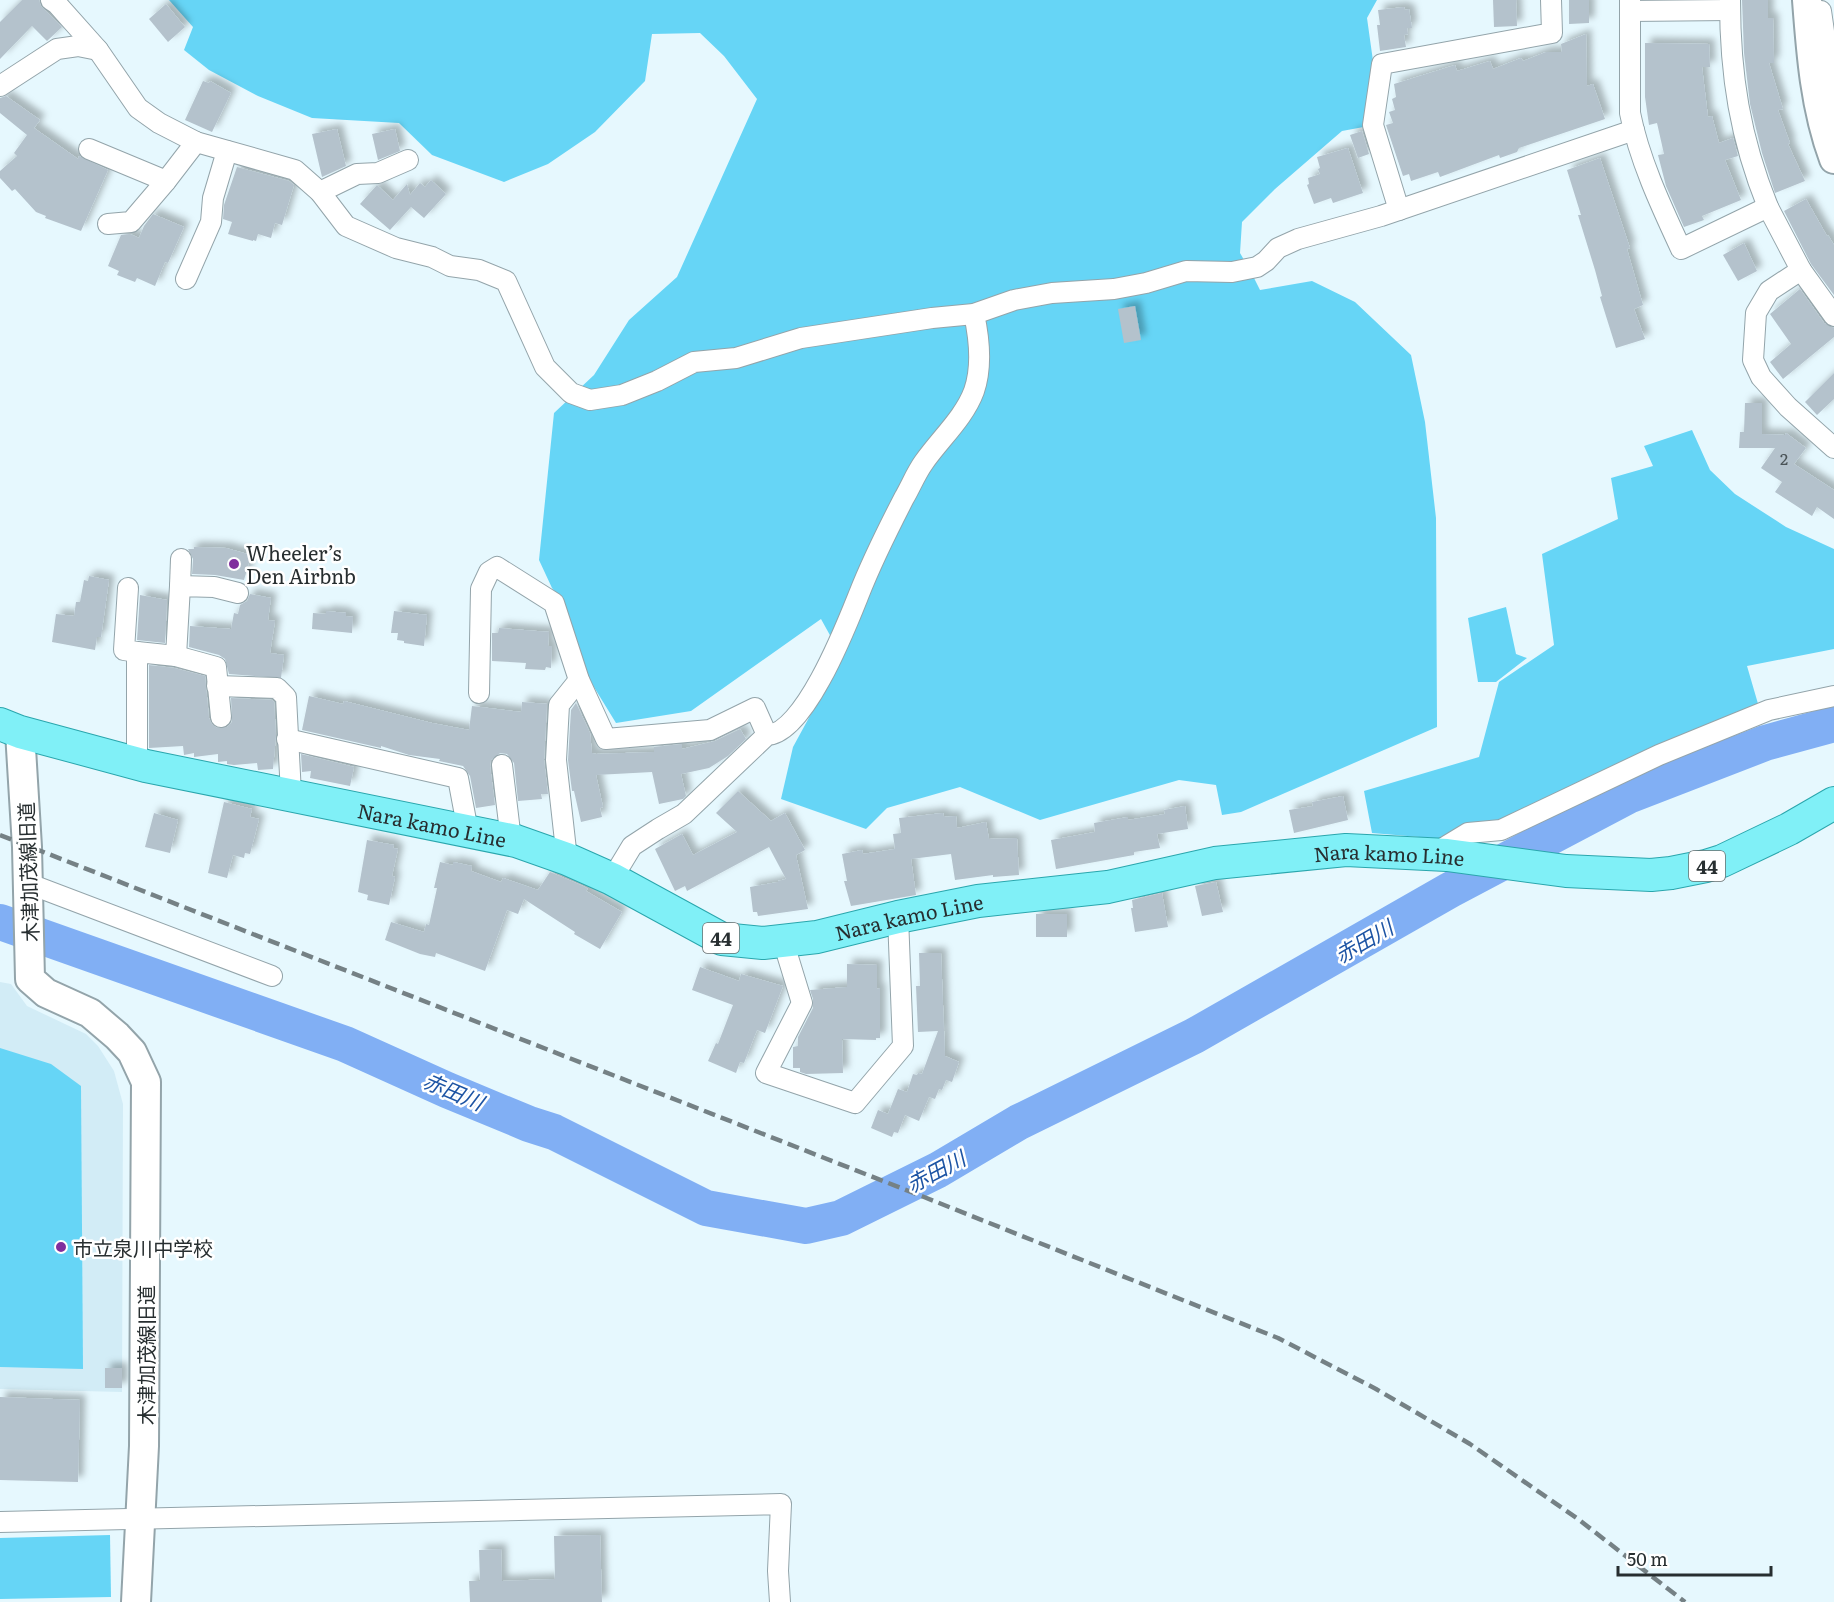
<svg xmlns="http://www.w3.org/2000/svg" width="1834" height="1602" font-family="Literata,'Noto Sans JP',serif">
	<defs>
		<filter id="shadow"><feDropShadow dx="5.5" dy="-5.5" stdDeviation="3" flood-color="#0004"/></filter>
	</defs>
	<rect width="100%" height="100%" fill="#e6f8fe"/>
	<polygon fill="#d2ecf6" points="0,982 11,984 27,1006 86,1034 98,1046 114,1071 123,1104 122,1392 0,1389"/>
	<g fill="#66d5f6">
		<polygon points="169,0 1377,0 1367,18 1373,61 1368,111 1369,126 1342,131 1275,189 1242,222 1240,253 1247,265 973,309 873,323 621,391 578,390 594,375 629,320 677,277 757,99 724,56 700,33 652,34 645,81 595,132 548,164 504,182 432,155 399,123 312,118 258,96 209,70 184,50 193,27"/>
		<polygon points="1252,274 1260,290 1312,281 1355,302 1411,355 1425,422 1436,518 1437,727 1241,812 1222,815 1216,785 1179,780 1040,820 960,787 887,808 866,829 781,799 793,747 842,657 821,619 691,711 616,723 581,666 559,597 552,588 539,560 554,413 570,398 802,344 1015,304 1187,275"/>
		<polygon points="1692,430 1710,470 1735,494 1786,527 1834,549 1834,649 1747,666 1761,714 1517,822 1479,842 1372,833 1364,791 1479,757 1499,682 1554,645 1542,554 1618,519 1611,478 1653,466 1644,446"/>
		<polygon points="1506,607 1516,654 1527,658 1496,682 1478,682 1468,618"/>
		<polygon points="0,1048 51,1064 81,1086 83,1369 0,1367"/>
		<polygon points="110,1535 111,1597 0,1599 0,1538"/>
	</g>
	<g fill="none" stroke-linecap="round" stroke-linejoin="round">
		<polyline stroke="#81aff4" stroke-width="36" points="0,922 345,1044 447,1090 529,1124 554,1132 706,1208 806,1226 841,1218 938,1170 1019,1122 1194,1036 1450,890 1628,796 1765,743 1834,724"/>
	</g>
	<g fill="#b4c2cc" filter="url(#shadow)">
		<polygon points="22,0 39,0 41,6 62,27 47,41 32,26 0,59 0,22"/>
		<polygon points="1493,0 1516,0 1517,26 1494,27"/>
		<polygon points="1569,0 1589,0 1589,23 1569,24"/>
		<polygon points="1742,0 1768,0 1768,18 1773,18 1774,63 1769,63 1783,109 1778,110 1790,143 1788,144 1805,181 1775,193 1762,153 1750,104 1744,53"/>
		<polygon points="166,4 185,27 168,42 149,19"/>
		<polygon points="1404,7 1405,10 1409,9 1412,28 1407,28 1408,34 1404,35 1406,47 1380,51 1377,25 1380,25 1378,10"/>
		<polygon points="1586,34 1587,86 1593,84 1605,119 1519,148 1517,152 1500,158 1499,155 1440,177 1438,172 1411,181 1409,174 1403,176 1386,125 1393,123 1389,112 1395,110 1392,99 1396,97 1394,84 1455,65 1457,71 1490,61 1493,69 1521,58 1523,61 1546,52 1562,52 1561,44"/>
		<polygon points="1645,43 1709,44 1710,67 1702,67 1708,117 1712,116 1719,143 1733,138 1738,156 1725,160 1741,200 1702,216 1704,220 1684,227 1666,186 1658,155 1664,154 1657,123 1649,125 1645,97"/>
		<polygon points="203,81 209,83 210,81 231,93 212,132 185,120"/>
		<polygon points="6,96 40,120 34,128 78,159 79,156 108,170 81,231 45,218 46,216 36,212 15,189 12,191 0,178 0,171 17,156 14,153 27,135 0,113 0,98"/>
		<polygon points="337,129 346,166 322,177 312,134"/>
		<polygon points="395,129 400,151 378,160 372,134"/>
		<polygon points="1362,131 1369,154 1358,158 1350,135"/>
		<polygon points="1348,148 1363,193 1333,203 1331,198 1314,204 1307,185 1309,184 1308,178 1320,174 1318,169 1320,168 1317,157"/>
		<polygon points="1600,158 1630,248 1627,249 1643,305 1634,309 1645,339 1616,348 1600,297 1602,296 1595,270 1578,215 1581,215 1567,170"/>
		<polygon points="237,167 289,181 294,185 282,225 275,223 271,238 258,234 256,241 253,240 253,241 228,234 232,222 223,219 224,205"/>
		<polygon points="431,180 446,194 424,218 411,207 390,230 360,204 377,185 393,200 407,184 410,195 420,183 425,187"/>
		<polygon points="1806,199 1827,236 1828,235 1834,245 1834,295 1811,264 1784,211"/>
		<polygon points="153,214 184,227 168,263 165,262 155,286 137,278 135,282 117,275 119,271 108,266 121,235 130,234 139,238 144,226"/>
		<polygon points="1744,243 1757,271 1738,281 1723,255"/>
		<polygon points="1800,289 1824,323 1834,328 1834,337 1783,379 1770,362 1791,344 1770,314"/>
		<polygon points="1135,306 1141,340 1124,343 1118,309"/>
		<polygon points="1834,373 1834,399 1817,415 1805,402"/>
		<polygon points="1745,403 1762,403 1762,434 1785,435 1786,433 1806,448 1794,464 1834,490 1834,519 1817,507 1812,516 1775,492 1782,482 1761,468 1775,448 1739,448 1740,432 1744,432"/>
		<polygon points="194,547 226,548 251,555 244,580 215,575 192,574 193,559 188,549 194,549"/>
		<polygon points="89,576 109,580 101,637 97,637 95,650 52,642 56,614 74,616 76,602 80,602 84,580 88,581"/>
		<polygon points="250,594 271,598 268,620 275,621 270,653 284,655 281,678 229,674 225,659 219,655 189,647 190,626 231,629 234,613 238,614 240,605 247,601"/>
		<polygon points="140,595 167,600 165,643 137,640"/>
		<polygon points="326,611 346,613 346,616 353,617 352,633 312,629 313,613 326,614"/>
		<polygon points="394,611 427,615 424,646 404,643 404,641 397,640 398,633 391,633"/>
		<polygon points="499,628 549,632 548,646 552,646 551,668 546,667 545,670 525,669 526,663 492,661 492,633 498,633"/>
		<polygon points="149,665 174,668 205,676 209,718 212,724 217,728 227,727 232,722 231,698 272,700 274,702 276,735 273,769 258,770 257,763 234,765 227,764 227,761 218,762 218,754 194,757 194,753 184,755 183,746 149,748"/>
		<polygon points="309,696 343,704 344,701 432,723 469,730 472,706 521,712 522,702 547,704 544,760 548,794 541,794 542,799 518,801 514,763 507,754 500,753 491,760 490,766 495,805 476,808 470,776 463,766 439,761 440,759 409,755 381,746 381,748 302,730"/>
		<polygon points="576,703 590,733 592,753 596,754 654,752 654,747 682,744 682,749 715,741 740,729 746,739 728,756 709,768 681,774 686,796 683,799 659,804 652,772 596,775 603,807 600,808 602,817 581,822 574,791 572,791 568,760 571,710"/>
		<polygon points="301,754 354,767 350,786 310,778 311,771 302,772"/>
		<polygon points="738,791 771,821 785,813 805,850 796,855 808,909 758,916 757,912 753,912 750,887 778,882 778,881 786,879 769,847 687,891 685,886 675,891 655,849 682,834 693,855 737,832 716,813"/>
		<polygon points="1343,796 1348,820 1294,833 1289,810 1313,806 1312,802"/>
		<polygon points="224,802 252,809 250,817 259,819 250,854 245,853 244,858 233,855 227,878 208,873"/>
		<polygon points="1185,806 1188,829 1157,834 1160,848 1134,852 1134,855 1056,869 1051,840 1095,832 1094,823 1128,817 1128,820 1165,814 1164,810"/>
		<polygon points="154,813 178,820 170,853 145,847"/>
		<polygon points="943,813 944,817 956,816 957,828 986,822 989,839 1017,838 1019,875 993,877 993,875 955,880 951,854 911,859 916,895 851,906 844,881 847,881 842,854 862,850 863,854 895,849 893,834 901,833 899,818"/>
		<polygon points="367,840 394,845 393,848 398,849 392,876 395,877 389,905 367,900 368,895 358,892"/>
		<polygon points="440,862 453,865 453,862 472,866 471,871 501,882 503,878 538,890 550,872 583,886 588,889 586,891 622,912 600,949 574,934 575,932 524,899 518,914 507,910 485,971 436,953 435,957 420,954 385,940 391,922 424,932 426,924 429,925 437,888 434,888"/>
		<polygon points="1216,882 1223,912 1202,916 1195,886"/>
		<polygon points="1162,893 1168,927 1135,932 1131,908 1133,908 1132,900"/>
		<rect x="1036" y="914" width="31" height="23"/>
		<polygon points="919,953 941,953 945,1056 959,1062 952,1082 946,1080 942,1090 939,1089 935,1099 929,1097 919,1121 905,1115 898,1133 894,1132 892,1137 871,1128 878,1110 888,1114 898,1089 907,1092 913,1074 917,1075 918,1073 922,1074 938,1031 918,1032 916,986 920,986"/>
		<polygon points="847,964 877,965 877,989 880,988 880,1038 876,1038 876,1040 842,1039 843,1073 806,1074 800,1072 800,1068 793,1068 793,1047 798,1046 798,1037 813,1008 813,999 810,990 847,987"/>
		<polygon points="700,967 739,981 741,974 783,986 765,1033 757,1030 744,1063 740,1062 736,1073 708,1061 716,1043 718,1044 733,1005 692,990"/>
		<rect x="105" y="1368" width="17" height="20"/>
		<polygon points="0,1397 80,1400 78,1482 0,1480"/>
		<polygon points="600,1535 602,1602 470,1602 469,1581 480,1581 479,1550 501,1549 502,1581 555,1579 554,1536"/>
	</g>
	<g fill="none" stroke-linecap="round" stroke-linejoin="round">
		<defs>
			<g id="street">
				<polyline points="51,0 57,4 98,50 138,108 159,123 196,142 295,170 320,192 346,226 396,248 432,257 450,266 479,270 506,281 545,367 571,393 590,400 622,395 657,381 694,362 736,358 801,338 932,318 974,314 1014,300 1052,293 1114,289 1146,283 1186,271 1232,272 1257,267 1266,261 1278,248 1298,239 1381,216 1634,130"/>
				<path d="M1630 0V113C1639 159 1661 206 1681 249L1768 207 1801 270 1769 291 1756 313 1753 360 1761 377 1788 407 1834 448"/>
				<path d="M1730 0C1730 75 1740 138 1768 207"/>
				<polyline points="1630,11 1730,10"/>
				<polyline points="1821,11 1834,100"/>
				<polyline points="0,86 57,49 78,46 98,50"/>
				<polyline points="89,149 166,181"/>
				<polyline points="320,192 357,174 378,173 408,160"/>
				<polyline points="1399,210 1373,125 1382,64 1552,33 1551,0"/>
				<polyline points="108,224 131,222 166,181 196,142"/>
				<polyline points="1801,270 1834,316"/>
				<polyline points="186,279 211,222 213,198 227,151"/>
				<polyline points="180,586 181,559"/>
				<polyline points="128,588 124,650 137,652"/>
				<polyline points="176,656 216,667 221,717"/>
				<polyline points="217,686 277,688 286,697 291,794"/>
				<polyline points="479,693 481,589 489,572 497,567 554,603 579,680 606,739 710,730 755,708 767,735"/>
				<polyline points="287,739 458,778 468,831"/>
				<polyline points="137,763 137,652 176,656 180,586 214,587 238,593"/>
				<polyline points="502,765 511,840"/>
				<polyline points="1435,853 1468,833 1501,830 1659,755 1769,710 1834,696"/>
				<polyline points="567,859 556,760 559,705 579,680"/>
				<path d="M612 879 632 846 658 829 684 814 767 735C804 735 847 624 859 594 872 561 888 529 904 498 911 486 916 473 924 462 940 439 964 418 974 391 982 368 979 337 974 314"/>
				<polyline points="27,883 272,976"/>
				<polyline points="783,941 802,1003 766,1073 855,1103 903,1046 898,917"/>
				<polyline points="0,1522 781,1504 778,1571 780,1602"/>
			</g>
			<g id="secondary">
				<path d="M1807 0C1811 54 1815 108 1834 159"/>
				<polyline points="20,732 27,847 30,979 46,993 90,1013 117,1036 132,1052 146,1082 144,1446 136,1602"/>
			</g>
			<g id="primary">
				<path id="s1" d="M0 724 20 732 146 766 516 841 567 859 612 879 722 939 763 943 817 937 898 917 978 901 1108 887 1215 863 1346 850 1447 855 1566 871 1651 875 1671 873 1706 866 1722 861 1789 829 1834 803"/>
			</g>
		</defs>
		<use href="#street" stroke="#93a4aa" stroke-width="22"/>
		<use href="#secondary" stroke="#93a4aa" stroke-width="32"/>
		<use href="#primary" stroke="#2aa6ad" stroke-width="34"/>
		<use href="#street" stroke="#fff" stroke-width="20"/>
		<use href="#secondary" stroke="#fff" stroke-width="28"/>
		<use href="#primary" stroke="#80f0f7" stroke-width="32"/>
		<polyline stroke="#758185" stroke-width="4.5" stroke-dasharray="12 6" stroke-linecap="butt" points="0,835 924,1197 1278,1338 1376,1389 1470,1444 1578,1519 1685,1602"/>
	</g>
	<g fill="#802e9e" stroke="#fff" stroke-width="2">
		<circle cx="234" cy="564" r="6"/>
		<circle cx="61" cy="1247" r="6"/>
	</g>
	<g text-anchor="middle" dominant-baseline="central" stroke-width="5" stroke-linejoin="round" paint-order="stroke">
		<g font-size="16" fill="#4a5357">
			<text x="1784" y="458">2</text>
		</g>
		<g fill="#fff" stroke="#686d6e" stroke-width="1.5">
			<rect x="1689" y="851" width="36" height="30" rx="4.5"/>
			<rect x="703" y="923" width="36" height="30" rx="4.5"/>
		</g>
		<g font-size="18" font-weight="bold" fill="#272e30">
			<text x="1707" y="866">44</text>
			<text x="721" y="938">44</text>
		</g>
		<g font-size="20" fill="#272e30" stroke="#fff" text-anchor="start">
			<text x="246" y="552">Wheeler’s<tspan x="246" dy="23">Den Airbnb</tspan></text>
			<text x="73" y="1247">市立泉川中学校</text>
		</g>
		<g font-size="20" fill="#272e30" stroke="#fff">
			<text stroke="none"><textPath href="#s1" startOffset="444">Nara kamo Line</textPath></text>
			<text stroke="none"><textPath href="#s1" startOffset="1434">Nara kamo Line</textPath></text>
			<text transform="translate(27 872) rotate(-92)">木津加茂線旧道</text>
			<text stroke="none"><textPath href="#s1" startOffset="948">Nara kamo Line</textPath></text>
			<text transform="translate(145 1355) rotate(-90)">木津加茂線旧道</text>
		</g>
		<g font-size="21" font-style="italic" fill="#1d54a4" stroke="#fff">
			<text transform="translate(1363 940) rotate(-30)">赤田川</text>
			<text transform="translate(454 1090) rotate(23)">赤田川</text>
			<text transform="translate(935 1170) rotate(-28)">赤田川</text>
		</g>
	</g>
	<path d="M1618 1566v9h153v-9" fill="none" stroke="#272e30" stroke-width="3"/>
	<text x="1627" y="1566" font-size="18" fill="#272e30" stroke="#ffffff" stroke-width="4.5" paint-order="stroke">50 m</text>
</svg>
